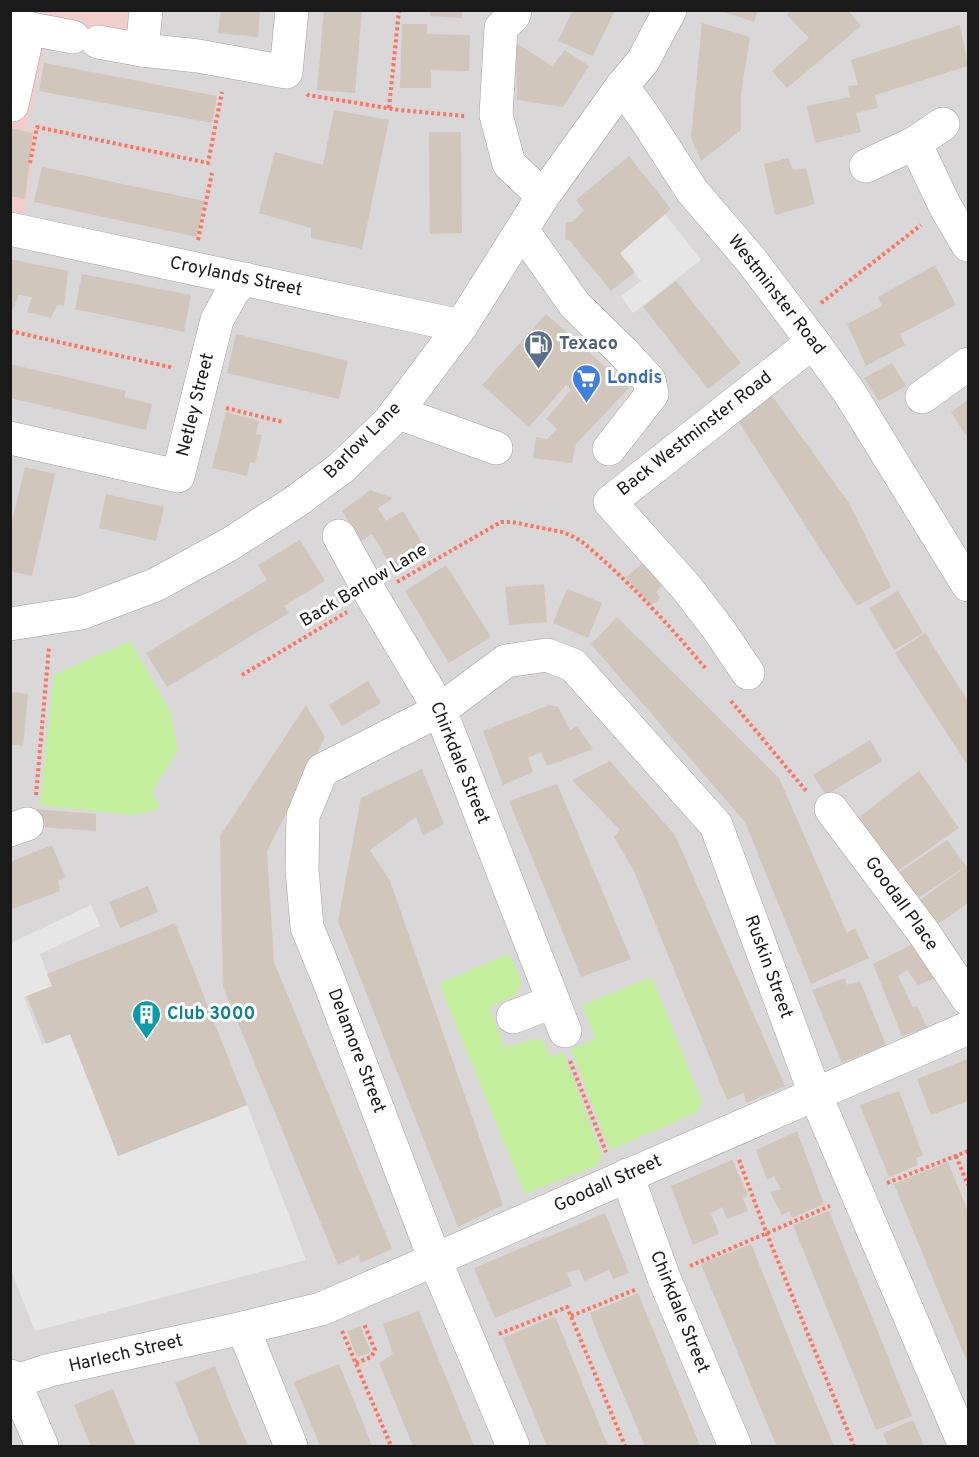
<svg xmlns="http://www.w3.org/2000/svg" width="979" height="1457" font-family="Overpass,sans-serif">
	<rect width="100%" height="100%" fill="#eee9de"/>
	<g fill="#d9d7d7">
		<polygon points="129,10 968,11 968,1028 435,1260 11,1379 10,231 37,132 26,130 48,31 126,35"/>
		<polygon points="968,1044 968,1446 11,1446 10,1391 229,1339"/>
	</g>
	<polygon fill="#f1cdcb" points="11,11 129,11 126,35 48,31 27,129 37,132 21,234 11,231"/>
	<g fill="#c3ef9d">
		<polygon points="130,641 170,711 178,751 152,791 161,809 132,815 40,805 54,675"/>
		<polygon points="509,954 522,982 516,995 489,1007 505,1048 534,1039 543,1041 551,1057 563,1052 602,1156 596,1166 525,1194 439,983"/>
		<polygon points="652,977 702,1102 698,1112 610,1150 571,1049 596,1039 582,1005"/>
	</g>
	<g fill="#e6e6e6">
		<polygon points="665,214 701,260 633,313 621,296 641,281 620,253"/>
		<polygon points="91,905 100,926 40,954 52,986 24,997 42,1044 70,1034 118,1156 247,1105 306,1260 35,1331 11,1270 11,943"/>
	</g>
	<g fill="#d1c6bb">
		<polygon points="221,10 260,10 258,37 218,33"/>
		<polygon points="324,10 362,10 355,93 317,90"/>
		<polygon points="430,10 462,10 462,18 430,16"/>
		<polygon points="573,10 615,10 593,56 558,41"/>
		<polygon points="718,10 758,10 754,22"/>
		<polygon points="791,10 848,10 861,26 787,88 772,71 809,38 787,15"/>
		<polygon points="702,23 750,37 741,93 741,130 701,161 691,138"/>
		<polygon points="402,24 427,24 427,34 470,35 469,71 431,70 431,88 400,88"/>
		<polygon points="960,25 968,66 875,95 878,108 856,113 861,132 815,143 807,106 850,97 848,86 858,85 851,60"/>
		<polygon points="516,43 552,66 565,50 589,66 563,107 517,100"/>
		<polygon points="44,63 217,96 212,123 39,91"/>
		<polygon points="334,110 389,120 362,249 311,238 311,228 259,213 275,152 323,165"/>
		<polygon points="10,128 33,133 25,199 10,196"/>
		<polygon points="429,132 461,132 462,233 430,234"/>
		<polygon points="629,156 671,209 620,253 635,272 611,291 570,241 565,239 566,222 572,222 584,210 576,200"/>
		<polygon points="788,158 793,170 806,168 815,204 775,215 764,164"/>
		<polygon points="42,167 204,201 197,237 34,202"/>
		<polygon points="10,259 68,271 64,306 57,305 51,318 27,312 32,297 19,295 12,311 10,310"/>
		<polygon points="935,265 956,305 900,334 905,345 866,366 847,324 882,306 878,297"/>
		<polygon points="82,274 191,295 184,332 75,309"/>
		<polygon points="676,281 741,363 708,389 643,307"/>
		<polygon points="546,314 629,388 576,444 572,463 533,458 536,437 547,439 557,429 546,419 571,390 566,385 529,427 482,385"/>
		<polygon points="236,334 348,361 339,399 227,373"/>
		<polygon points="892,363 906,386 879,401 864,378"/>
		<polygon points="10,364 126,391 124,397 152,404 146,430 10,398"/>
		<polygon points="765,386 849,503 891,587 857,606 733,413"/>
		<polygon points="968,400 968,438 951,412"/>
		<polygon points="226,412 259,421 256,434 262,435 255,463 250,462 247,476 212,468"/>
		<polygon points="25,467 55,474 32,576 10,571 10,530"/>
		<polygon points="370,490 393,498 378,508 386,521 403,511 428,554 396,574 372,534 361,541 342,511"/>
		<polygon points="106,494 164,507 156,541 99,528"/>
		<polygon points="300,540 325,581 284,606 289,613 167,687 146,653 267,580 258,565"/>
		<polygon points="649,558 667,581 656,592 660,598 651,606 626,577"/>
		<polygon points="446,565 491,637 449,663 405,591"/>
		<polygon points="544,584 547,622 509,625 505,587"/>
		<polygon points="567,589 602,603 588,638 553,623"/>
		<polygon points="898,591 923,633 894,650 869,608"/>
		<polygon points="617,617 779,778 847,933 855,928 869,958 811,984 745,822 591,644"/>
		<polygon points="925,633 968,701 968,766 895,653"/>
		<polygon points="368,681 381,703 342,726 329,705"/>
		<polygon points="10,692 28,694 23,746 10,744"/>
		<polygon points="306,705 325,737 267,851 274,962 392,1249 360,1263 359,1255 338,1265 223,987 220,836"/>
		<polygon points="549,705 558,707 570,730 577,726 593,749 547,766 541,752 528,758 533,772 503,785 483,731"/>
		<polygon points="870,740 882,761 826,795 813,775"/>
		<polygon points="610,761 675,835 785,1086 746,1103 744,1093 727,1100 633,869 614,837 620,830 572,780"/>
		<polygon points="422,769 444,824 423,836 416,817 370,850 390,881 503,1205 458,1227 338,921 361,798"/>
		<polygon points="919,771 959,828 896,872 853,822"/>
		<polygon points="557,784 631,959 581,977 509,801"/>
		<polygon points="34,809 96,814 96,831 42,827"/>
		<polygon points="947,840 966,866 912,902 891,878"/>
		<polygon points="52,845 65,877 58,881 60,891 10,910 10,862"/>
		<polygon points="968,865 968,903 931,929 914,905"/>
		<polygon points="148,886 158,912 120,928 109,902"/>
		<polygon points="175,923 247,1105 118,1156 70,1034 46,1044 27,996 52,986 47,974"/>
		<polygon points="921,940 943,975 918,985 907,970 898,976 913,1008 917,1006 927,1028 902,1036 873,964"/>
		<polygon points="845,978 847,985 860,981 886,1045 842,1063 812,990"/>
		<polygon points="968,1059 968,1101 931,1115 917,1079"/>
		<polygon points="899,1091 923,1155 916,1158 918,1165 889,1177 860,1105"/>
		<polygon points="797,1131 824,1204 792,1218 789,1211 782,1215 770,1192 781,1189 774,1176 767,1180 756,1150"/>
		<polygon points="732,1160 748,1195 743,1198 748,1211 727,1219 722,1207 711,1213 719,1234 693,1245 671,1186"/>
		<polygon points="948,1162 968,1212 968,1364 894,1184"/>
		<polygon points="829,1211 912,1416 876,1430 793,1225"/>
		<polygon points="605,1213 629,1273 613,1279 609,1270 584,1281 579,1269 567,1273 572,1286 495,1318 474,1268"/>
		<polygon points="751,1244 792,1346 834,1446 777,1446 771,1433 701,1264"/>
		<polygon points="638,1293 686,1411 700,1446 645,1446 596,1330 590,1313"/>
		<polygon points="419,1311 474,1446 413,1446 379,1363 393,1354 383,1324"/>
		<polygon points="555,1316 606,1441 609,1446 547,1446 517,1374 503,1338"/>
		<polygon points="360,1326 371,1352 357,1357 347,1331"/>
		<polygon points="339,1364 361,1418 372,1446 320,1446 316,1436 294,1382"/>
		<polygon points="215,1366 227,1397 248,1446 201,1446 175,1383"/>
		<polygon points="113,1389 127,1424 136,1446 91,1446 74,1405"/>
		<polygon points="913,1420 924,1446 888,1446 883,1433"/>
	</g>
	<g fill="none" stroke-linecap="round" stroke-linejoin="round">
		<defs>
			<g id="minor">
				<polyline points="515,10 514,15 501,28 496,115 509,164 543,196"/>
				<polyline points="10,25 73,37"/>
				<polyline points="98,42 142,50 146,10"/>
				<polyline points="142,50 198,56 286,72 292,10"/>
				<polyline points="622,86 645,118 692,191 751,260 813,342 849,392 968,585"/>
				<polyline points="12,105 29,28"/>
				<polyline points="915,143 945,206 968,245"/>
				<polyline points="866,166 915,143 943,124"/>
				<polyline points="10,229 461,326"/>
				<polyline points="522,230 575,305 624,353 649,380 652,394 609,449"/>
				<polyline points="922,397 968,364"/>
				<polyline points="396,412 496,448"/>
				<polyline points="10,438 178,476 217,320 233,291 245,279"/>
				<polyline points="339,536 372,596 440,710 565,1031"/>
				<polyline points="10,624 81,613 155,585 230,544 295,502 341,468 389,422 461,326 543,196 622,86 643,61 670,10"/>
				<polyline points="748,673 719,630 686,587 610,502 813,342"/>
				<polyline points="831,809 924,933 968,999"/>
				<polyline points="10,830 27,824"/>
				<polyline points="513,1017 552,1002"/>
				<polyline points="627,1175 664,1278 735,1446"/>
				<polyline points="243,1328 291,1446"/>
				<polyline points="10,1376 23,1402 42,1446"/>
				<polyline points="10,1383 50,1370 243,1328 321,1309 968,1028"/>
				<polyline points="513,1446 435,1260 329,981 307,927 302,869 303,816 322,770 440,710 506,661 547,655 573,665 716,825 815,1094 965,1446"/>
			</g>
		</defs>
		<use href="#minor" stroke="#a1a1a1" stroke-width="34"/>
		<g stroke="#ff735e" stroke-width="4" stroke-dasharray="3 3" stroke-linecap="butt">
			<polyline points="307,94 308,95 399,110 465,116"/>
			<polyline points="389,108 399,10"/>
			<polyline points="30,163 37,127 208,163 222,92"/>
			<polyline points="198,240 212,173"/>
			<polyline points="821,303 921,225"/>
			<polyline points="10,331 174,368"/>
			<polyline points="226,408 283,422"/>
			<path d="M397 582 501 522H512L562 532C579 537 591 549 604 561 641 594 674 631 706 669"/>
			<polyline points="242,675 347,612"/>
			<polyline points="731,701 807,792"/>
			<polyline points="36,795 49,647"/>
			<polyline points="570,1061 606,1152"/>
			<polyline points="956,1156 968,1185"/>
			<polyline points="739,1160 766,1232 854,1446"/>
			<polyline points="887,1183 968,1151"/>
			<polyline points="690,1266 830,1206"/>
			<polyline points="571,1316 637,1289"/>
			<polyline points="342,1331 391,1446"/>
			<polyline points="499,1334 567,1307 625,1446"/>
			<polyline points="356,1363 371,1357 375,1350 364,1324"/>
		</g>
		<use href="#minor" stroke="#fff" stroke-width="33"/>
	</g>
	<defs>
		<symbol id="fuel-pin" viewBox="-11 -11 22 30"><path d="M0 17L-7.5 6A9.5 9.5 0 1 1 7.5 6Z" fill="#5c6f8a" stroke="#fff"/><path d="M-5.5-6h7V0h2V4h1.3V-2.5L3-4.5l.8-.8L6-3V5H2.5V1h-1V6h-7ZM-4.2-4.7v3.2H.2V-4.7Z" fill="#fff"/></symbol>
		<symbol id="supermarket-pin" viewBox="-11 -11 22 30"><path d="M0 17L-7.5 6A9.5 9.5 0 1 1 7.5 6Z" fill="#3f7fe0" stroke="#fff"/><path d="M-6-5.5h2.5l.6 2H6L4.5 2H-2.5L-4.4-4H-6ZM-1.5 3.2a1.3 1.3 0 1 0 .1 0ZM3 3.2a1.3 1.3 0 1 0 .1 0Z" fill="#fff"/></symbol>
		<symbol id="building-pin" viewBox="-11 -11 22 30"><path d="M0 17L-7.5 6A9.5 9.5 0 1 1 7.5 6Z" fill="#0f9aa8" stroke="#fff"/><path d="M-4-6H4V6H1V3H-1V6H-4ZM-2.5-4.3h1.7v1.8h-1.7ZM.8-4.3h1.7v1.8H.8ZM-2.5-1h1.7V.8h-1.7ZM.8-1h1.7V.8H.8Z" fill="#fff"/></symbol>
	</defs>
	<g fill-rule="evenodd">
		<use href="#fuel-pin" x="522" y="328" width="33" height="45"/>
		<use href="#supermarket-pin" x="570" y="362" width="33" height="45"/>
		<use href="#building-pin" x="130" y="998" width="33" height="45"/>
	</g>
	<g text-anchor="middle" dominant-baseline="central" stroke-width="6" stroke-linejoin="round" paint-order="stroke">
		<g font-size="18" fill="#1a1a1a" stroke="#fff">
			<text transform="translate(236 277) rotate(12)">Croylands Street</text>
			<text transform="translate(776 295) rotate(52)">Westminster Road</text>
			<text transform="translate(196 405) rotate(-76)">Netley Street</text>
			<text transform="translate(695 434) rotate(-38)">Back Westminster Road</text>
			<text transform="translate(363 441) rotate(-45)">Barlow Lane</text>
			<text transform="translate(364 586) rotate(-31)">Back Barlow Lane</text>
			<text transform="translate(459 763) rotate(68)">Chirkdale Street</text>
			<text transform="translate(901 904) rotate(54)">Goodall Place</text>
			<text transform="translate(768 967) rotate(70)">Ruskin Street</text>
			<text transform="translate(356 1051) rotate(69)">Delamore Street</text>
			<text transform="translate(608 1184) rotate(-24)">Goodall Street</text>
			<text transform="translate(679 1312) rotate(68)">Chirkdale Street</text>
			<text transform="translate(126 1354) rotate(-13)">Harlech Street</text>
		</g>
		<g font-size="18" font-weight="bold" fill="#4e5e75" stroke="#fff" text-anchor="start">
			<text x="559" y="344">Texaco</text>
		</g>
		<g font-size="18" font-weight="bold" fill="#366cbe" stroke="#fff" text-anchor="start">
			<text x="607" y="378">Londis</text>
		</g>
		<g font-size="18" font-weight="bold" fill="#0d838f" stroke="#fff" text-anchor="start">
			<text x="167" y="1014">Club 3000</text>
		</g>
	</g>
	<rect width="979" height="1457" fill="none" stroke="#1a1a1a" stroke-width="24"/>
</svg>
